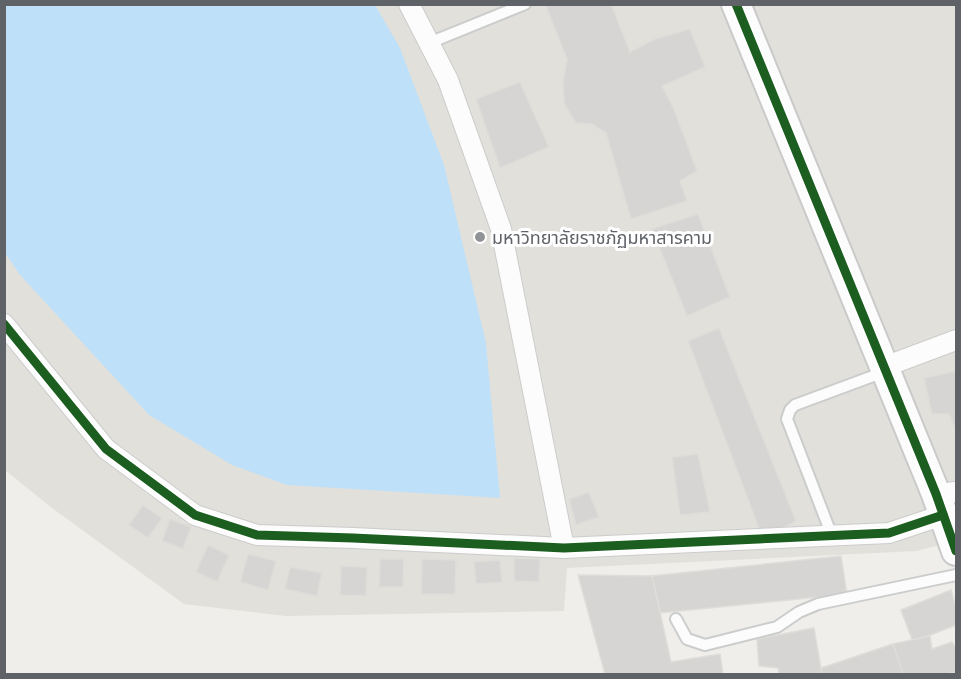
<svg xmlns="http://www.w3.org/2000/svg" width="961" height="679" font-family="Mulish,'Noto Sans Thai',sans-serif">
	<rect width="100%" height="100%" fill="#efeeea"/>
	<polygon fill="#e2e0da" points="4,5 956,5 956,541 916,551 567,568 564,611 286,616 184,604 52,508 5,470"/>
	<polygon fill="#bfe0f9" points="4,5 375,5 400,48 444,165 486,343 500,498 287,485 232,465 149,415 20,275 5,253"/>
	<g fill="#d6d5d3" stroke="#deddd9" stroke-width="1.5">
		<polygon points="545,4 611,4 630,52 655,39 690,29 705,67 662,86 674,109 697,171 680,181 687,201 631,219 606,133 592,124 576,123 564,104 563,82 567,59"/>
		<polygon points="520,82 549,147 500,168 476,99"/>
		<polygon points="698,214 730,297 687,316 652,229"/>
		<polygon points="719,328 796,521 763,539 688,341"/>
		<polygon points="956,371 956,430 949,414 932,414 924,378"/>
		<polygon points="698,454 710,512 680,515 672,457"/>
		<polygon points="589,492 599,517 576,525 569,499"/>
		<polygon points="143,505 162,518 148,538 129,525"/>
		<polygon points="170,519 191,527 183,549 162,541"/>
		<polygon points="208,545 229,555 217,582 196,572"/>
		<polygon points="248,554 276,561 268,590 240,582"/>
		<polygon points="841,556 847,594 660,613 652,576"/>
		<polygon points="514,558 540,559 539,582 514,581"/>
		<polygon points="380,559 404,559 403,587 379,587"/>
		<polygon points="422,559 456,560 455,594 421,594"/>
		<polygon points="500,560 502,582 476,584 474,562"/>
		<polygon points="341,566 367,567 366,596 340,595"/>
		<polygon points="290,567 322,573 317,596 285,589"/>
		<polygon points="578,575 652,576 671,662 720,654 723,674 605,674"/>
		<polygon points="951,590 956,608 956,625 913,642 901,610"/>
		<polygon points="814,628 822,674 779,674 778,668 759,666 757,639"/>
		<polygon points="930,636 932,649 952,642 956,648 956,672 944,674 903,674 893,644"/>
		<polygon points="893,644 903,674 822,674 821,668"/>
	</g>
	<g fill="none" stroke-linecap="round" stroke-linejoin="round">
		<defs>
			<g id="lane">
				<polyline points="429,43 525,4"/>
				<polyline points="832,536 787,419 790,410 795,405 884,372"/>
				<polyline points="676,619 687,639 705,645 777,627 799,612 818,604 956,575"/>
			</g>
			<g id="street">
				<polyline points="409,4 448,80 501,229 564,548"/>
				<polyline points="4,324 106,449 195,515 257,535 353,538 564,548 889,533 943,515"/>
				<polyline points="884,367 956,340"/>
				<polyline points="936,494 956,492"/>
			</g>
			<polyline id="secondary" points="736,4 936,494 956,551"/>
		</defs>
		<use href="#lane" stroke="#cbcccc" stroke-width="14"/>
		<use href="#street" stroke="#cbcccc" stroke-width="22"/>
		<use href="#secondary" stroke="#cacacb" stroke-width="32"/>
		<use href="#lane" stroke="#fdfcfc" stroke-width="10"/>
		<use href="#street" stroke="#fdfcfc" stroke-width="20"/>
		<use href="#secondary" stroke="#fdfcfc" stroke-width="28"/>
		<defs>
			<g id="cycleway">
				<polyline points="736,4 936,494 956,551"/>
				<polyline points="4,324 106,449 195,515 257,535 353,538 564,548 889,533 943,515"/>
			</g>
		</defs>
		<use href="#cycleway" stroke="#fff" stroke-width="13"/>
		<use href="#cycleway" stroke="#1b5e20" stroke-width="9"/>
	</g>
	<circle fill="#919496" stroke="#fff" stroke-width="2" cx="480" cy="237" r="6"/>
	<g text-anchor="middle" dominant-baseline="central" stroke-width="6" stroke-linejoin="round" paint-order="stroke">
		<g font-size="18" fill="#5f6368" stroke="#fff" text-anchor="start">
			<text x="492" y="237">มหาวิทยาลัยราชภัฏมหาสารคาม</text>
		</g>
	</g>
	<rect width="961" height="679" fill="none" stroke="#5f6368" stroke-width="12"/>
</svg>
